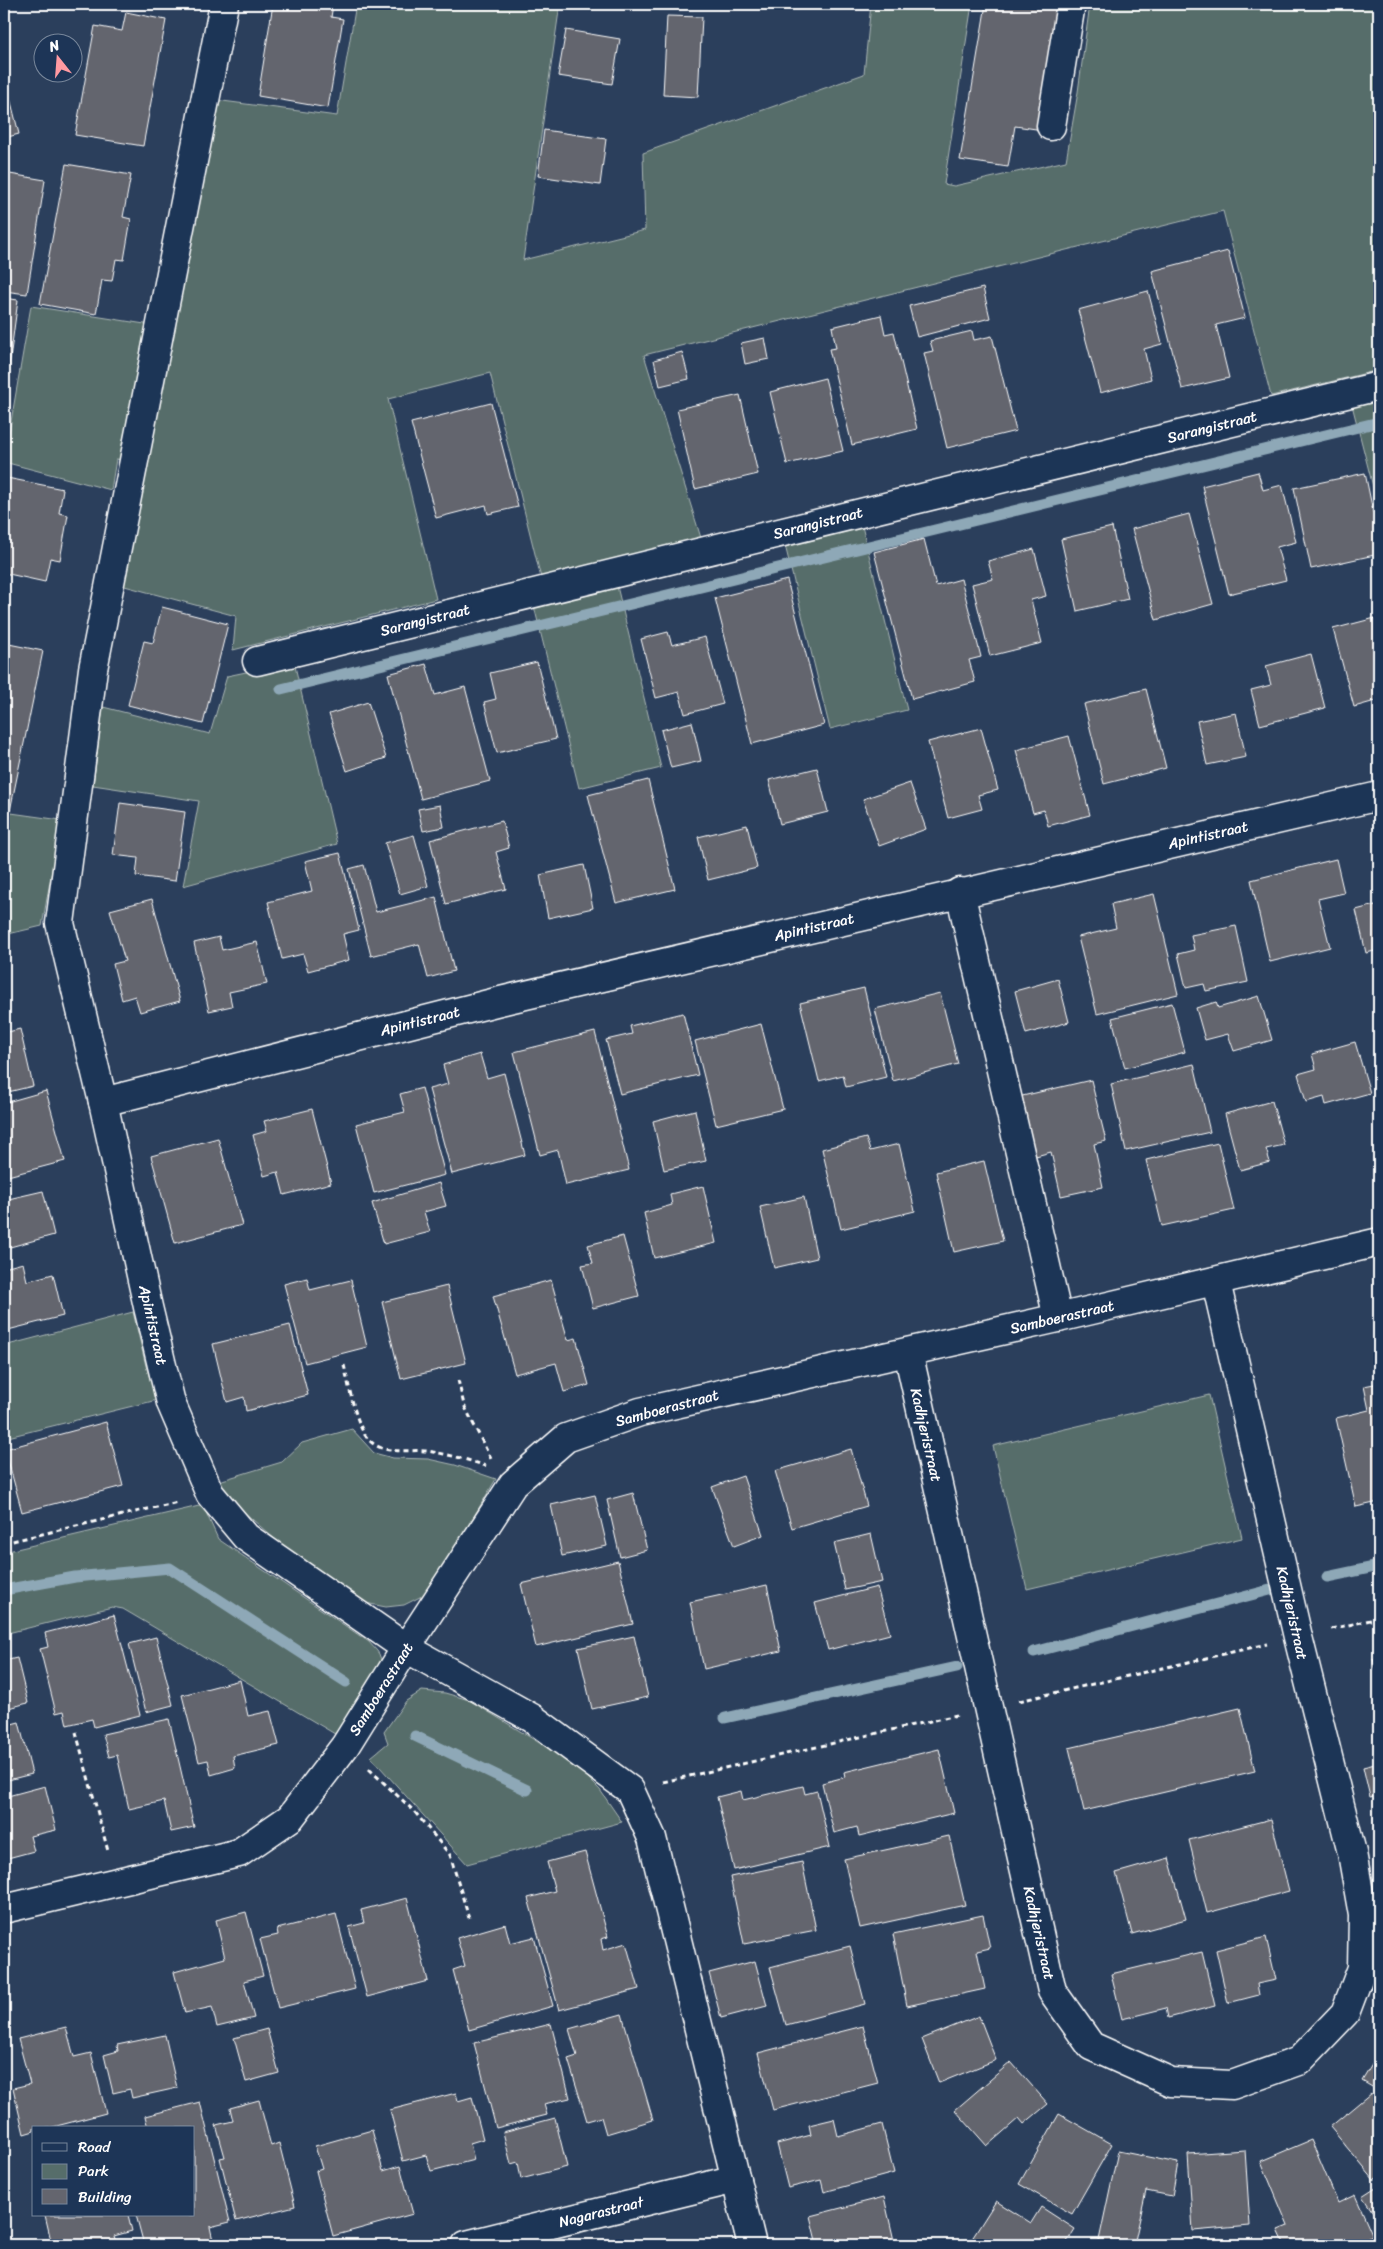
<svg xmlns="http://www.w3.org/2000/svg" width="1383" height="2249" font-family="Sriracha,sans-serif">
	<rect width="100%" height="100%" fill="#2b3f5c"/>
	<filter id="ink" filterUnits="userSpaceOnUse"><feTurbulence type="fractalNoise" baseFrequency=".02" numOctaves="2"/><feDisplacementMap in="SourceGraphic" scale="10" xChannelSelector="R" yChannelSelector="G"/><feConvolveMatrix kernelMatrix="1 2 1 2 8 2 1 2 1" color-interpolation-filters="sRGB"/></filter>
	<g filter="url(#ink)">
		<g fill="#566d6a" stroke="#aab6b4">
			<polygon points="356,4 560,4 523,260 645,230 643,153 864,74 871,4 972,4 944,184 954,186 1066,161 1078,92 1090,4 1379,4 1379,370 1271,396 1223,211 644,355 701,538 541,578 490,373 388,399 436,599 233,650 236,616 121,585 215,100 337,116"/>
			<polygon points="31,306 151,325 123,460 116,459 111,490 4,462"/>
			<polygon points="1379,398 1379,510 1352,405"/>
			<polygon points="861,522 907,710 830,729 784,541"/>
			<polygon points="616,582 661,768 579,788 533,602"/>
			<polygon points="294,662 337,844 183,886 199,801 93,785 103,707 210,734 227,676"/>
			<polygon points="4,812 61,820 42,926 4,935"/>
			<polygon points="133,1312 146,1366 157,1400 4,1438 4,1346"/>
			<polygon points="1209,1395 1242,1538 1027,1589 993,1446"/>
			<polygon points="352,1429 374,1453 393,1458 428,1459 455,1465 496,1479 437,1579 422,1596 404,1605 386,1607 360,1602 285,1548 228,1498 219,1481 282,1462 302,1443"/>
			<path d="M199 1506 205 1510 218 1539 369 1642C372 1646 377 1650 379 1654 391 1677 348 1717 335 1734L123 1609 112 1607 4 1634V1552Z"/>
			<polygon points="422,1691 445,1693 469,1700 574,1764 600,1790 622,1822 467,1864 371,1757 388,1743 384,1732 406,1701"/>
		</g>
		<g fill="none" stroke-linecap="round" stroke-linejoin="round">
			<g stroke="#8ea8b7" stroke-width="11">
				<polyline points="281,689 1379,422"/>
				<polyline points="1327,1577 1379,1566"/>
				<polyline points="4,1590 75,1577 170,1568 346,1682"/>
				<polyline points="1034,1652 1270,1590"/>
				<polyline points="725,1718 957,1667"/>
				<polyline points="415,1736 527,1790"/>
			</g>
		</g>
		<g fill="#64656e" stroke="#fff">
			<polygon points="273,4 333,5 331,17 343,19 328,108 258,96"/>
			<polygon points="814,4 831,4 831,6"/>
			<polygon points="986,4 1064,4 1043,130 1015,126 1008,167 960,160"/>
			<polygon points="126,12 166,20 143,146 75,135 95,26 122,31"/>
			<polygon points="667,16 702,17 698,97 663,95"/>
			<polygon points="566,30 620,39 612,84 558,76"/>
			<polygon points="4,74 19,134 4,138"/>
			<polygon points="544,130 606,139 600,185 538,176"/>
			<polygon points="66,164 131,175 123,217 131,219 124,260 116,259 112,281 102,280 96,314 40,304"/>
			<polygon points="4,173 45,180 27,294 4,291"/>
			<polygon points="1228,251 1245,318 1216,325 1229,378 1182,389 1152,271"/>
			<polygon points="983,288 990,318 917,337 909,306"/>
			<polygon points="1148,291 1162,344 1144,349 1151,379 1100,393 1078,310"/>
			<polygon points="4,298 18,300 7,381 4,380"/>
			<polygon points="881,315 885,334 894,332 917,429 852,445 829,349 836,348 832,327"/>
			<polygon points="972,331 974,340 992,336 1016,431 947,448 924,353 933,351 930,341"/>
			<polygon points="765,338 769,359 745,364 741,343"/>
			<polygon points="682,352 689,379 660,386 654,360"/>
			<polygon points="825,378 843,451 787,464 770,392"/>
			<polygon points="740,395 758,474 695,489 677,409"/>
			<polygon points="491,403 518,507 488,514 486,505 436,518 411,423"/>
			<polygon points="1258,472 1263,490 1282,485 1296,542 1277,547 1286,580 1229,594 1202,486"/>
			<polygon points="1365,473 1379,540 1379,554 1311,569 1294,488"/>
			<polygon points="7,478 63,489 59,513 68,515 60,560 50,558 45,582 4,573 4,496"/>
			<polygon points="1189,514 1213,604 1156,620 1132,529"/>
			<polygon points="1112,527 1128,599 1077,611 1061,539"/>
			<polygon points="924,539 936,586 961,579 981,657 969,660 975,682 912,699 874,552"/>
			<polygon points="1034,549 1046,596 1031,600 1042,643 990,656 972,584 993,579 988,561"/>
			<polygon points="787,580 824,725 752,744 715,598"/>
			<polygon points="162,607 228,624 203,724 128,705 144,641 153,643"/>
			<polygon points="1379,617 1379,700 1354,707 1333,629"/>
			<polygon points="668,632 672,645 705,637 723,704 685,714 679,692 656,698 641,639"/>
			<polygon points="4,643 43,651 10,811 4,809"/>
			<polygon points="1311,654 1325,708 1260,725 1251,690 1271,685 1266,666"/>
			<polygon points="537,662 556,739 497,753 484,702 496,699 490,673"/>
			<polygon points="426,664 435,695 465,687 490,781 421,799 388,674"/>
			<polygon points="1146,689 1166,768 1104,784 1084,704"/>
			<polygon points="368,702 386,758 347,771 329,714"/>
			<polygon points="1236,713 1246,757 1207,765 1197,721"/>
			<polygon points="692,722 701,761 671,768 661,730"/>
			<polygon points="981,728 998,790 978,795 982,809 948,818 928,742"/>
			<polygon points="1069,736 1090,815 1048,826 1044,810 1033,813 1016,750"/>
			<polygon points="817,768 828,812 780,824 769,780"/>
			<polygon points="648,780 675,889 616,903 588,795"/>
			<polygon points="910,783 926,829 879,846 863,799"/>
			<polygon points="120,803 185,812 175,881 136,876 138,858 113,855"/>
			<polygon points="440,805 444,827 423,831 418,809"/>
			<polygon points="502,821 509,848 496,852 506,889 446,904 430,840"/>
			<polygon points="747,825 757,868 708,880 698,837"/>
			<polygon points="414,835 428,886 400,894 385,843"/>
			<polygon points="340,853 359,930 343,934 349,960 308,971 303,954 282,959 268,902 312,891 305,861"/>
			<polygon points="1336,859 1344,893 1318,899 1330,947 1270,962 1251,880"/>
			<polygon points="364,865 376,912 436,897 454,971 428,978 419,944 371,956 349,869"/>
			<polygon points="584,865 593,908 548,918 540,875"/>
			<polygon points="1154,894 1178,994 1097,1014 1078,937 1116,928 1111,904"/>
			<polygon points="152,899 180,1001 140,1012 135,996 122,1000 113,964 125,961 110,910"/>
			<polygon points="1379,904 1379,950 1366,953 1356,910"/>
			<polygon points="1236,926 1248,982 1206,991 1204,984 1186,988 1178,954 1194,950 1191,935"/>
			<polygon points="219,937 222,950 257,942 267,984 229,992 232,1006 209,1011 194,943"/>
			<polygon points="1058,979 1069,1022 1026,1034 1015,991"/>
			<polygon points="864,988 886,1077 846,1087 843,1075 819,1081 800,1003"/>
			<polygon points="940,993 958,1064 893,1081 875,1009"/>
			<polygon points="1259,996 1272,1040 1234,1051 1228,1034 1205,1040 1196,1008 1216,1002 1218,1008"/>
			<polygon points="1172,1003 1185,1052 1125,1068 1112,1018"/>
			<polygon points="683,1013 698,1075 620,1094 606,1040 632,1034 630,1026"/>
			<polygon points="761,1024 783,1109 716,1125 695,1041"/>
			<polygon points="20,1029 33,1086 4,1093 4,1033"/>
			<polygon points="595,1032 629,1170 566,1185 558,1150 540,1155 514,1052"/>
			<polygon points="1355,1042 1370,1093 1326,1105 1324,1097 1306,1102 1298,1074 1316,1069 1312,1054"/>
			<polygon points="480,1054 487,1078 504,1073 525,1155 452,1174 429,1089 448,1084 443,1065"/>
			<polygon points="1194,1064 1210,1132 1126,1151 1111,1084"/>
			<polygon points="1091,1080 1106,1141 1094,1144 1103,1187 1061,1196 1051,1152 1032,1157 1018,1097"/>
			<polygon points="422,1088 445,1175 374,1193 356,1124 405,1112 400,1094"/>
			<polygon points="46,1091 65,1161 4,1177 4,1103"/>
			<polygon points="1272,1101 1284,1145 1266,1149 1270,1162 1240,1170 1225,1114"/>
			<polygon points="312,1109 331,1183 284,1195 278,1172 264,1176 253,1135 267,1131 264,1121"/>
			<polygon points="695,1110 706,1161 664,1170 653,1121"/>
			<polygon points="218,1138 242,1225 175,1243 151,1156"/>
			<polygon points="866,1138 870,1151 899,1144 915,1211 841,1229 822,1149"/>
			<polygon points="1218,1143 1234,1210 1162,1226 1146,1160"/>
			<polygon points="984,1161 1003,1241 954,1252 936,1172"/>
			<polygon points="439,1183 446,1206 424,1212 430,1232 384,1244 372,1203"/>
			<polygon points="703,1186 716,1243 654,1258 644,1213 672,1205 670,1194"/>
			<polygon points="43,1191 54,1235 10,1247 4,1220 4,1200"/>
			<polygon points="804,1197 817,1258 774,1268 760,1207"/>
			<polygon points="623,1236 639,1296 593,1308 582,1265 593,1263 588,1245"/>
			<polygon points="23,1263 27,1281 53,1274 63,1316 4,1331 4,1268"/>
			<polygon points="307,1278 310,1290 351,1280 367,1347 305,1363 284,1284"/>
			<polygon points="551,1280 568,1340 576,1338 589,1385 564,1392 556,1363 515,1374 493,1296"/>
			<polygon points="447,1286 466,1363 401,1379 382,1302"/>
			<polygon points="290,1325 308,1395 246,1411 244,1397 227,1402 213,1344"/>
			<polygon points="1379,1383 1379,1502 1356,1507 1336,1418 1369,1410 1364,1386"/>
			<polygon points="106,1422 123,1486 22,1512 5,1449"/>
			<polygon points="851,1449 867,1506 792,1528 775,1471"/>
			<polygon points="743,1476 763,1535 734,1546 712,1487"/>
			<polygon points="633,1493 647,1550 620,1557 607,1500"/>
			<polygon points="595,1495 607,1546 562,1556 551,1505"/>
			<polygon points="871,1534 882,1582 845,1590 834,1543"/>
			<polygon points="618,1561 633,1624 536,1647 521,1584"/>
			<polygon points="767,1585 781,1651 704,1669 690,1602"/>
			<polygon points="877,1587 890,1634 828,1650 815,1603"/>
			<polygon points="114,1615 140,1715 94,1727 92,1719 67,1725 64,1711 56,1713 40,1649 48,1647 45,1633"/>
			<polygon points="634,1636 648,1697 592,1709 578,1648"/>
			<polygon points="156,1637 173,1705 146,1712 129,1644"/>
			<polygon points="1379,1657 1379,1681 1373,1659"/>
			<polygon points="17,1658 28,1703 4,1709 4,1661"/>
			<polygon points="240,1680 248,1716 270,1711 279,1745 233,1756 235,1768 211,1775 208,1760 199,1762 182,1695"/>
			<polygon points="1240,1708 1255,1771 1084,1811 1069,1748"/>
			<polygon points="169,1719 194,1827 171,1832 164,1801 129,1809 117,1755 109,1757 103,1734"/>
			<polygon points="19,1722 32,1774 4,1781 4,1726"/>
			<polygon points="939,1749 954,1813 859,1836 857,1827 834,1833 822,1783 845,1777 844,1772"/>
			<polygon points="1379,1763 1379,1795 1370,1797 1363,1767"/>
			<polygon points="45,1786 56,1830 30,1836 34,1851 4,1859 4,1797"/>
			<polygon points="803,1786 805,1794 817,1791 830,1847 734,1870 717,1797 741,1791 743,1800"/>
			<polygon points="1271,1819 1289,1891 1207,1913 1189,1840"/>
			<polygon points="949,1836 965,1905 860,1928 844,1859"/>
			<polygon points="585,1852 608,1937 601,1939 603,1950 626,1943 639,1989 559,2010 528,1898 555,1891 547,1862"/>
			<polygon points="1169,1858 1186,1919 1132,1934 1116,1873"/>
			<polygon points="802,1862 816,1930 744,1944 730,1877"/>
			<polygon points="407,1898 428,1981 367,1997 349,1927 364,1923 361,1910"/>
			<polygon points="246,1912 263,1976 244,1981 254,2018 217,2027 212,2007 185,2013 174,1972 225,1958 216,1920"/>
			<polygon points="336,1914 355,1989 278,2008 260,1939 278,1935 277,1929"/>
			<polygon points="983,1915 990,1948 977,1951 985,1989 907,2006 893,1934"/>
			<polygon points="505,1924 510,1943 534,1937 553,2006 469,2030 453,1970 465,1966 457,1938"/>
			<polygon points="1266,1937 1276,1980 1257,1984 1259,1995 1228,2003 1216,1950"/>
			<polygon points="850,1946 865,2004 786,2025 770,1967"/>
			<polygon points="1202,1952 1215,2006 1168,2018 1166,2008 1122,2019 1111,1974"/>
			<polygon points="755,1961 767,2006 721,2018 709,1973"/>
			<polygon points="622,2014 653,2120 606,2134 601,2117 587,2121 568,2059 577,2056 569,2029"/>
			<polygon points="979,2016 996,2060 939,2083 922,2039"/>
			<polygon points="551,2024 570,2098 544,2104 547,2115 496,2128 474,2043"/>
			<polygon points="863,2026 878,2083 773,2110 758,2053"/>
			<polygon points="66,2027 74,2057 91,2053 106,2113 49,2128 34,2128 34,2131 24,2134 13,2088 30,2084 18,2039"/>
			<polygon points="267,2029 279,2073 246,2082 234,2038"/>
			<polygon points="165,2035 177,2088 132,2098 130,2089 113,2093 104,2055 118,2051 117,2045"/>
			<polygon points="1379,2053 1379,2091 1362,2081"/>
			<polygon points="1011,2062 1048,2104 1024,2124 1019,2118 987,2146 955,2110"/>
			<polygon points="456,2093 458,2101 472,2097 483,2139 470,2143 474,2160 431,2171 426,2155 403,2161 390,2110"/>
			<polygon points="1371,2093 1379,2102 1379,2176 1374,2180 1330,2127"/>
			<polygon points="259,2100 271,2146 279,2143 295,2206 236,2221 220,2158 225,2157 216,2125 233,2121 230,2108"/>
			<polygon points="200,2102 230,2222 210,2227 214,2245 144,2245 136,2215 194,2215 194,2128 148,2128 145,2116"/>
			<polygon points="1059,2114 1112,2144 1072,2214 1019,2184"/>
			<polygon points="555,2118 567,2167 521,2179 518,2162 511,2164 503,2132"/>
			<polygon points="834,2119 838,2136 882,2124 894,2173 824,2192 821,2180 788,2188 777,2144 811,2135 809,2125"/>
			<polygon points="372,2130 383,2171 400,2166 413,2214 333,2236 316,2171 322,2169 315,2146"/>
			<polygon points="1311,2140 1338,2203 1355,2195 1373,2236 1352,2245 1285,2245 1278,2230 1288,2226 1261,2161"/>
			<polygon points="1245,2150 1250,2226 1193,2231 1188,2154"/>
			<polygon points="1118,2151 1178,2163 1172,2196 1146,2191 1134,2245 1098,2245"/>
			<polygon points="1379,2185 1379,2221 1362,2196"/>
			<polygon points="884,2197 895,2245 817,2245 810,2216"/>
			<polygon points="996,2201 1031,2223 1041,2207 1075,2229 1065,2245 968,2245"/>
			<polygon points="45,2215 128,2215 132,2231 114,2236 117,2245 52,2245"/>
		</g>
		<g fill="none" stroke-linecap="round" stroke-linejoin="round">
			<defs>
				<g id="minor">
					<polyline points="224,4 93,669 60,923 103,1102 148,1307 171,1403 210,1494 246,1537 406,1648 532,1718 630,1790 652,1838 752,2245"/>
					<polyline points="1051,126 1071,4"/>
					<polyline points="257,661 1379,386"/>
					<polyline points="960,892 1058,1318"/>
					<polyline points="103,1102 500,1001 1379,796"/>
					<polyline points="908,1352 1052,1991 1091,2046 1171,2082 1232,2085 1299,2061 1345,2013 1362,1968 1363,1915 1352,1853 1298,1637 1216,1282"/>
					<polyline points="4,1909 239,1853 290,1818 345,1746 406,1648 513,1484 566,1438 640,1412 1058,1318 1379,1242"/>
					<polyline points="466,2245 736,2179"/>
				</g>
			</defs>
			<use href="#minor" stroke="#fff" stroke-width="31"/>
			<g stroke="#fff" stroke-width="3" stroke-dasharray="5 4" stroke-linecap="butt">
				<path d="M344 1365C349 1385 354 1417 365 1435 381 1459 410 1447 433 1452 451 1455 469 1460 486 1466"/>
				<polyline points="458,1380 464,1405 491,1459"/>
				<polyline points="4,1543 178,1502"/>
				<polyline points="1331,1629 1379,1618"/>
				<polyline points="1019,1701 1267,1644"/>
				<polyline points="76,1732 108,1851"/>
				<polyline points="369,1769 414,1811 450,1855 469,1918"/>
				<polyline points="663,1782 957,1715"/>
			</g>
			<use href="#minor" stroke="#1d3557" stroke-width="28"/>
		</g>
	</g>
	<g text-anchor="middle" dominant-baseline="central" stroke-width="5" stroke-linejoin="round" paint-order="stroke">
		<g font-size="15" fill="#fff" stroke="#1d3557">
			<text transform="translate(1212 427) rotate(-14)">Sarangistraat</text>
			<text transform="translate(818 523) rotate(-14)">Sarangistraat</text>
			<text transform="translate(425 620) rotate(-14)">Sarangistraat</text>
			<text transform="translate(1208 835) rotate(-13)">Apintistraat</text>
			<text transform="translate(814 927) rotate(-13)">Apintistraat</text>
			<text transform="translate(420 1021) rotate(-14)">Apintistraat</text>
			<text transform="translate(1062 1317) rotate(-13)">Samboerastraat</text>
			<text transform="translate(153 1325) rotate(77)">Apintistraat</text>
			<text transform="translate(667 1408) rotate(-15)">Samboerastraat</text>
			<text transform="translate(926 1435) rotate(77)">Kadhjeristraat</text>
			<text transform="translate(1292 1613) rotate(77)">Kadhjeristraat</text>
			<text transform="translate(381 1689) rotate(-58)">Samboerastraat</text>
			<text transform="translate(1039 1933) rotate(77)">Kadhjeristraat</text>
			<text transform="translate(601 2212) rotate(-14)">Nagarastraat</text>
		</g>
	</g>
	<rect width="1383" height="2249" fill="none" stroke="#1d3557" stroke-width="20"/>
	<rect x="10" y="10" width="1363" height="2229" fill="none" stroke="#fff" stroke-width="2" filter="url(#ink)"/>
	<rect x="32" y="2126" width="162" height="90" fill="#1d3557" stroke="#77869a"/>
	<rect x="42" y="2143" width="25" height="8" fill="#1d3557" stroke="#77869a"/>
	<text x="78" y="2152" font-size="15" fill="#ffffff">Road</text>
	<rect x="42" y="2164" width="25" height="15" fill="#566d6a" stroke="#77869a"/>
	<text x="78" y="2176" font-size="15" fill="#ffffff">Park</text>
	<rect x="42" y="2189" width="25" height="15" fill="#64656e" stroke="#77869a"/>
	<text x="78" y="2202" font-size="15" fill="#ffffff">Building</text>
	<g transform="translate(58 58) rotate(343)"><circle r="24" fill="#1d3557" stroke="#77869a"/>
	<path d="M0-4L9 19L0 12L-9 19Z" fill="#ff9aa2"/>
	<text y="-8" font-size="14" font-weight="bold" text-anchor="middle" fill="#ffffff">N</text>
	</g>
</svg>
